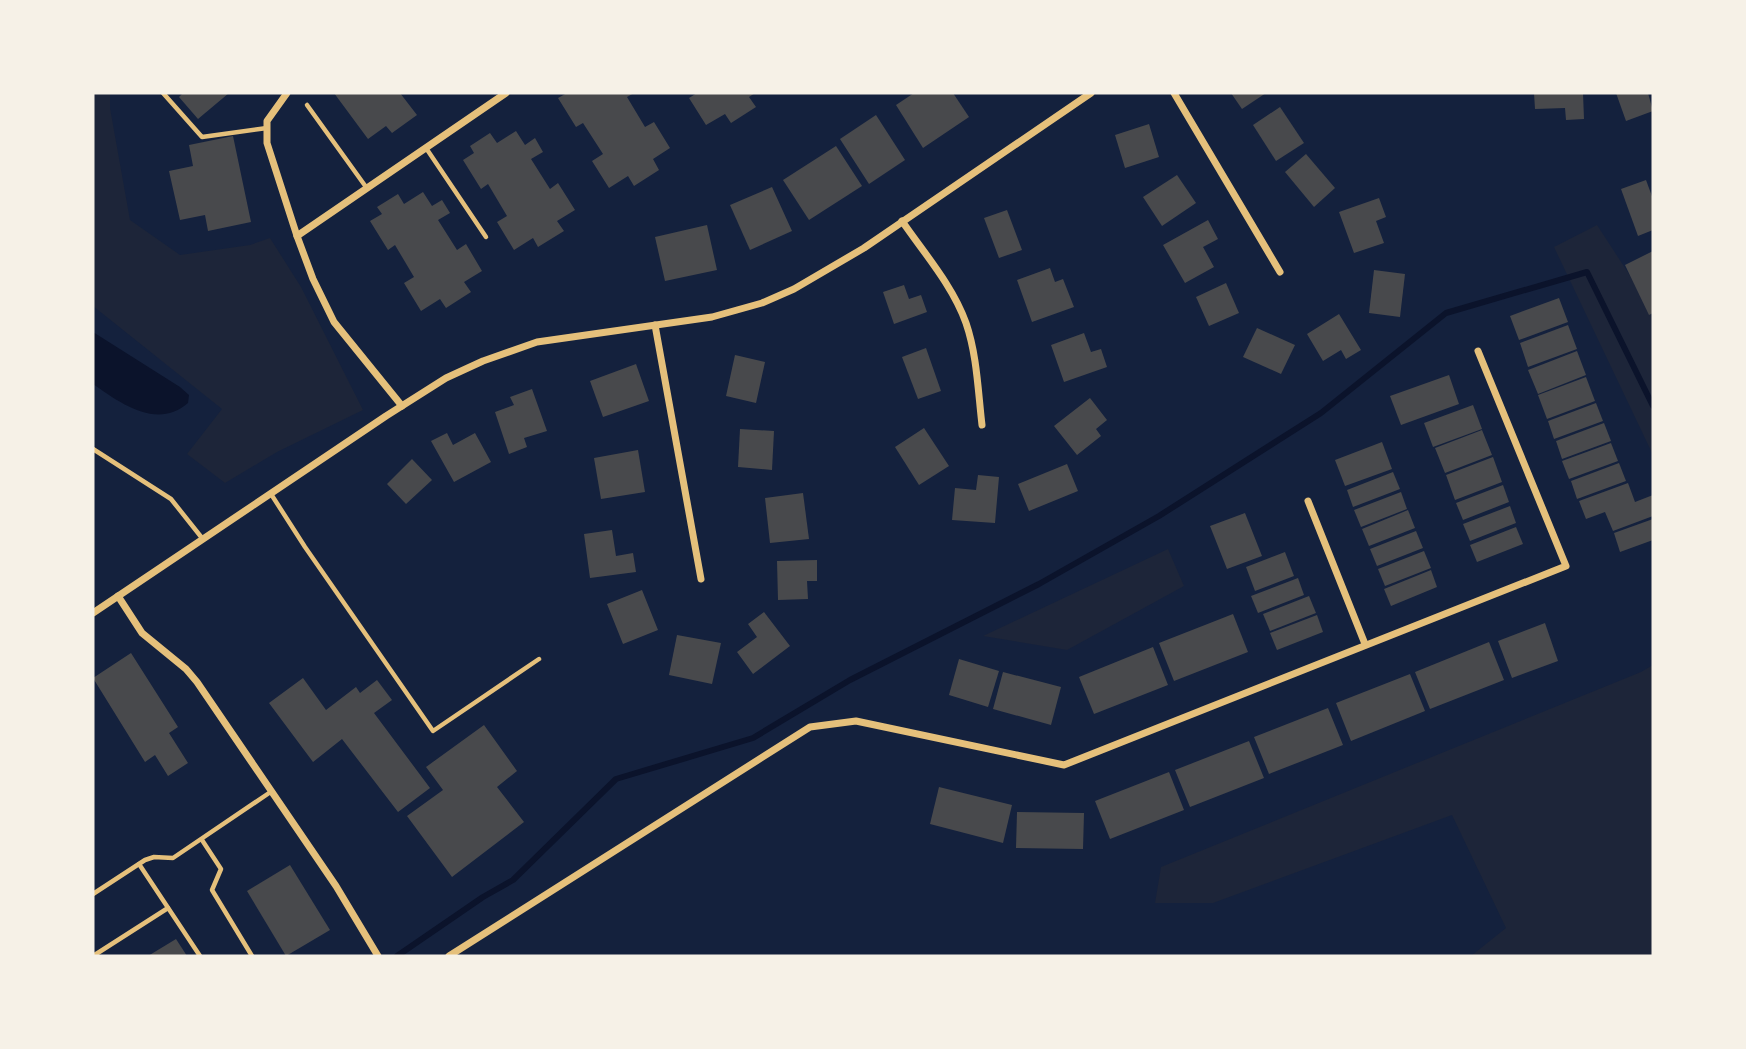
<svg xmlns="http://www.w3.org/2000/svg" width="1746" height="1049" font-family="Mulish,sans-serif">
	<rect width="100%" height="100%" fill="#14213d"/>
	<g fill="#1d2539">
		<polygon points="93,93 110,93 110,108 130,220 180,255 250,245 270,238 301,287 363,410 277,452 225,483 187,454 222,409 93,306"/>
		<polygon points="1597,225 1653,311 1653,455 1554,247"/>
		<polygon points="1168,549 1184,586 1067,650 983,636"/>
		<polygon points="1653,665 1653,956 1471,956 1506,928 1452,815 1213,903 1155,903 1161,867 1641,672"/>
	</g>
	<path fill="#0b132b" d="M93 332 180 387 189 395 188 403C157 430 120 403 93 384Z"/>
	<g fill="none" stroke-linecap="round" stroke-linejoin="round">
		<polyline stroke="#0b132b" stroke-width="6" points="397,956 483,897 513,880 616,779 753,738 850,680 1039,584 1159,516 1321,413 1446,313 1587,272 1653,406"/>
	</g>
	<g fill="#48494c">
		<polygon points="183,93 229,93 198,119 179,97"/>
		<polygon points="334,93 400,93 417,115 392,133 386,126 368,139"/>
		<polygon points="567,93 634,93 627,97 645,127 654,122 670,148 653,159 659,170 634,186 628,176 609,188 592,161 603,154 583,123 576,127 558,98"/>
		<polygon points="697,93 755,93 749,97 756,107 731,123 725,114 706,125 689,98"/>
		<polygon points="914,93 953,93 969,117 923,148 896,105"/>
		<polygon points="1231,93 1266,93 1242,109"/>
		<polygon points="1534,93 1583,93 1584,119 1566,120 1565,108 1535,109"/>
		<polygon points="1616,93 1648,93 1653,111 1626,121"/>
		<polygon points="1280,107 1304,143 1276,161 1253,125"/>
		<polygon points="876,115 905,160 869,184 840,139"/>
		<polygon points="1149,124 1159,157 1125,168 1115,135"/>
		<polygon points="516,131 525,145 535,138 543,152 531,159 550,189 558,183 575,210 557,221 564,231 538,247 533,238 514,250 497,222 507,216 488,184 481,189 463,160 474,153 470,146 490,133 497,143"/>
		<polygon points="233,136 251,222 208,231 205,215 180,220 169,171 193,166 189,145"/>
		<polygon points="836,146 862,186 809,220 783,180"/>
		<polygon points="1306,154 1335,188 1314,207 1285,172"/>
		<polygon points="1177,175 1196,203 1162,226 1143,197"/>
		<polygon points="1646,180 1653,199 1653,230 1638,236 1621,189"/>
		<polygon points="772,187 792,231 750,250 730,205"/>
		<polygon points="423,192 432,206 442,200 450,213 438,220 457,250 466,244 482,271 464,282 471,292 446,308 440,299 421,311 404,283 414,277 395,245 388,250 370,221 382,214 377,207 398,194 404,204"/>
		<polygon points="1379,198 1386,217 1376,221 1384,243 1354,253 1339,212"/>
		<polygon points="1007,210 1022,250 999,258 984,218"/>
		<polygon points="1208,220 1218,239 1203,247 1214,267 1185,283 1163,245"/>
		<polygon points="707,225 717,270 665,281 655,237"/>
		<polygon points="1653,251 1653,313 1649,315 1625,265"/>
		<polygon points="1050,268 1055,282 1063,279 1074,307 1032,322 1017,280"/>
		<polygon points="1374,270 1405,274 1400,317 1369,313"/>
		<polygon points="1226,283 1239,313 1209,326 1196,297"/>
		<polygon points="904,285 909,299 921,295 927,312 894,324 883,292"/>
		<polygon points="1559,298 1568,322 1519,340 1510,316"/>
		<polygon points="1339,314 1361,350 1346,359 1341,350 1323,361 1307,334"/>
		<polygon points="1568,325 1577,349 1528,367 1520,343"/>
		<polygon points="1257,328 1295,345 1281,374 1243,357"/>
		<polygon points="1084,333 1091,352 1101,349 1107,367 1064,382 1051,345"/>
		<polygon points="926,348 941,391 918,399 902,357"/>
		<polygon points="1577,351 1586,375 1538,394 1528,370"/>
		<polygon points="735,355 765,362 756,403 726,396"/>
		<polygon points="636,364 649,401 603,417 590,381"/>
		<polygon points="1449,375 1459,404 1401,425 1390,396"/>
		<polygon points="1586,377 1595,401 1547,419 1538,395"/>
		<polygon points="532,389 547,431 524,438 527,447 509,454 495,412 514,405 510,397"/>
		<polygon points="1090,398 1107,420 1096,429 1101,436 1077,455 1054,426"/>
		<polygon points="1596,403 1603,421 1554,439 1548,421"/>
		<polygon points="1473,405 1482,429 1433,447 1424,423"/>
		<polygon points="1604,423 1611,441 1562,459 1556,441"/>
		<polygon points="924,428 949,466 919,485 895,447"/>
		<polygon points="740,429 774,431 772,470 738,467"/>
		<polygon points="1482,430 1492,455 1445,473 1435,448"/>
		<polygon points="447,433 453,445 475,433 491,462 454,482 431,441"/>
		<polygon points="1382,442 1392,469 1345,486 1335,460"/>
		<polygon points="1611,443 1618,461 1569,479 1562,461"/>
		<polygon points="638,450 645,492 601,499 594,458"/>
		<polygon points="1493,457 1502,482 1455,500 1446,475"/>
		<polygon points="412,459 432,480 406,504 387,484"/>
		<polygon points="1619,463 1626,481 1577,499 1571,481"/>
		<polygon points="1067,464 1078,491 1029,511 1018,484"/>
		<polygon points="1393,472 1400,489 1353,507 1347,490"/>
		<polygon points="978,475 999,477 995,523 952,520 955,488 976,490"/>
		<polygon points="1628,483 1635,502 1653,495 1653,516 1613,531 1605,512 1586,519 1579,501"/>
		<polygon points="1503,485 1509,502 1463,520 1456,503"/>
		<polygon points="1401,492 1407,509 1361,527 1354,510"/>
		<polygon points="803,493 809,539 770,543 765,498"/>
		<polygon points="1510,506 1516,523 1470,541 1463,524"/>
		<polygon points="1408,510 1415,528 1369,546 1362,529"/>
		<polygon points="1245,513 1262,556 1227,569 1210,526"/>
		<polygon points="1653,519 1653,540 1620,552 1614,533"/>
		<polygon points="1516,527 1523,544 1477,562 1470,545"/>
		<polygon points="612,530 616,556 633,553 636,572 590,578 584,534"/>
		<polygon points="1416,531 1423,548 1377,566 1370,549"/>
		<polygon points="1424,551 1431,568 1385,586 1378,569"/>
		<polygon points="1285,552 1294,576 1255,591 1246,567"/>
		<polygon points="817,560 817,581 807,581 808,599 778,600 777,561"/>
		<polygon points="1431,570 1437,587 1391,606 1384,589"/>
		<polygon points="1298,578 1304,595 1258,613 1251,596"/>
		<polygon points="642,590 658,630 623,644 607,604"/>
		<polygon points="1309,596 1316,613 1270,631 1263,614"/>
		<polygon points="764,612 790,646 753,674 737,652 757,637 748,624"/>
		<polygon points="1233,614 1248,652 1174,681 1159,643"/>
		<polygon points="1317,615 1323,632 1277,650 1270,633"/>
		<polygon points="1545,623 1558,661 1512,678 1498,641"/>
		<polygon points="677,635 721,643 712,684 669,675"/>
		<polygon points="1489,642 1504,680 1430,709 1415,672"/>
		<polygon points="1153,647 1168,685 1094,714 1079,677"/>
		<polygon points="131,653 178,727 169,733 188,763 168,776 155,755 145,762 93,678"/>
		<polygon points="959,659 999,671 988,707 949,695"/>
		<polygon points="1003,672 1061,687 1051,725 993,709"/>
		<polygon points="1410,674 1425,711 1351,741 1336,703"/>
		<polygon points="303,678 326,710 356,687 360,693 377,680 392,700 374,713 430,788 398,812 342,739 313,762 269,703"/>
		<polygon points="1328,708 1343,745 1269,774 1254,737"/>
		<polygon points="484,725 517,771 497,787 524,822 452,877 407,816 443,790 426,767"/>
		<polygon points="1249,741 1264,778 1190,807 1175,770"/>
		<polygon points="1169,772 1184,810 1110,839 1095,801"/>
		<polygon points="939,787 1012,805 1003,843 930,824"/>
		<polygon points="1017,812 1084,813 1083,849 1016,848"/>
		<polygon points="290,865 330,930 286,956 247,891"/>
		<polygon points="176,939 187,956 148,956"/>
	</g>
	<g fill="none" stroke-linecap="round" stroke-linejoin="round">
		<g stroke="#e5c07b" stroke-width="4.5">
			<polyline points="163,93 202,137 267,128"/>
			<polyline points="307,105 366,187"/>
			<polyline points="426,148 486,237"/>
			<polyline points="93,449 171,499 202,538"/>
			<polyline points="271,494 305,547 433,731 539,659"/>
			<polyline points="202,840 221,869 212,890 252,956"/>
			<polyline points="139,864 200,956"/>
			<polyline points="93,894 145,860 154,857 173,858 272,791"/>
			<polyline points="93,956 168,908"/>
		</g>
		<g stroke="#e5c07b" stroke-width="7">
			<polyline points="287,93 267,121 267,143 297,236 313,279 334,322 402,406"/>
			<polyline points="1174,93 1280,272"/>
			<path d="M902 221C924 253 953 286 966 323 977 355 978 391 982 425"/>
			<polyline points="297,236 506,93"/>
			<polyline points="655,325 701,579"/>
			<polyline points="1308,501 1365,644"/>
			<polyline points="118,596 142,633 186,669 197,682 336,886 378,956"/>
			<polyline points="93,613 386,416 446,378 483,361 537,342 712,317 762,303 794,289 864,248 1091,93"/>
			<polyline points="449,956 810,727 856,721 1064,765 1566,566 1478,351"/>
		</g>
	</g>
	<rect width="1746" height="1049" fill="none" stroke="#f6f1e7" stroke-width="189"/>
</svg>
